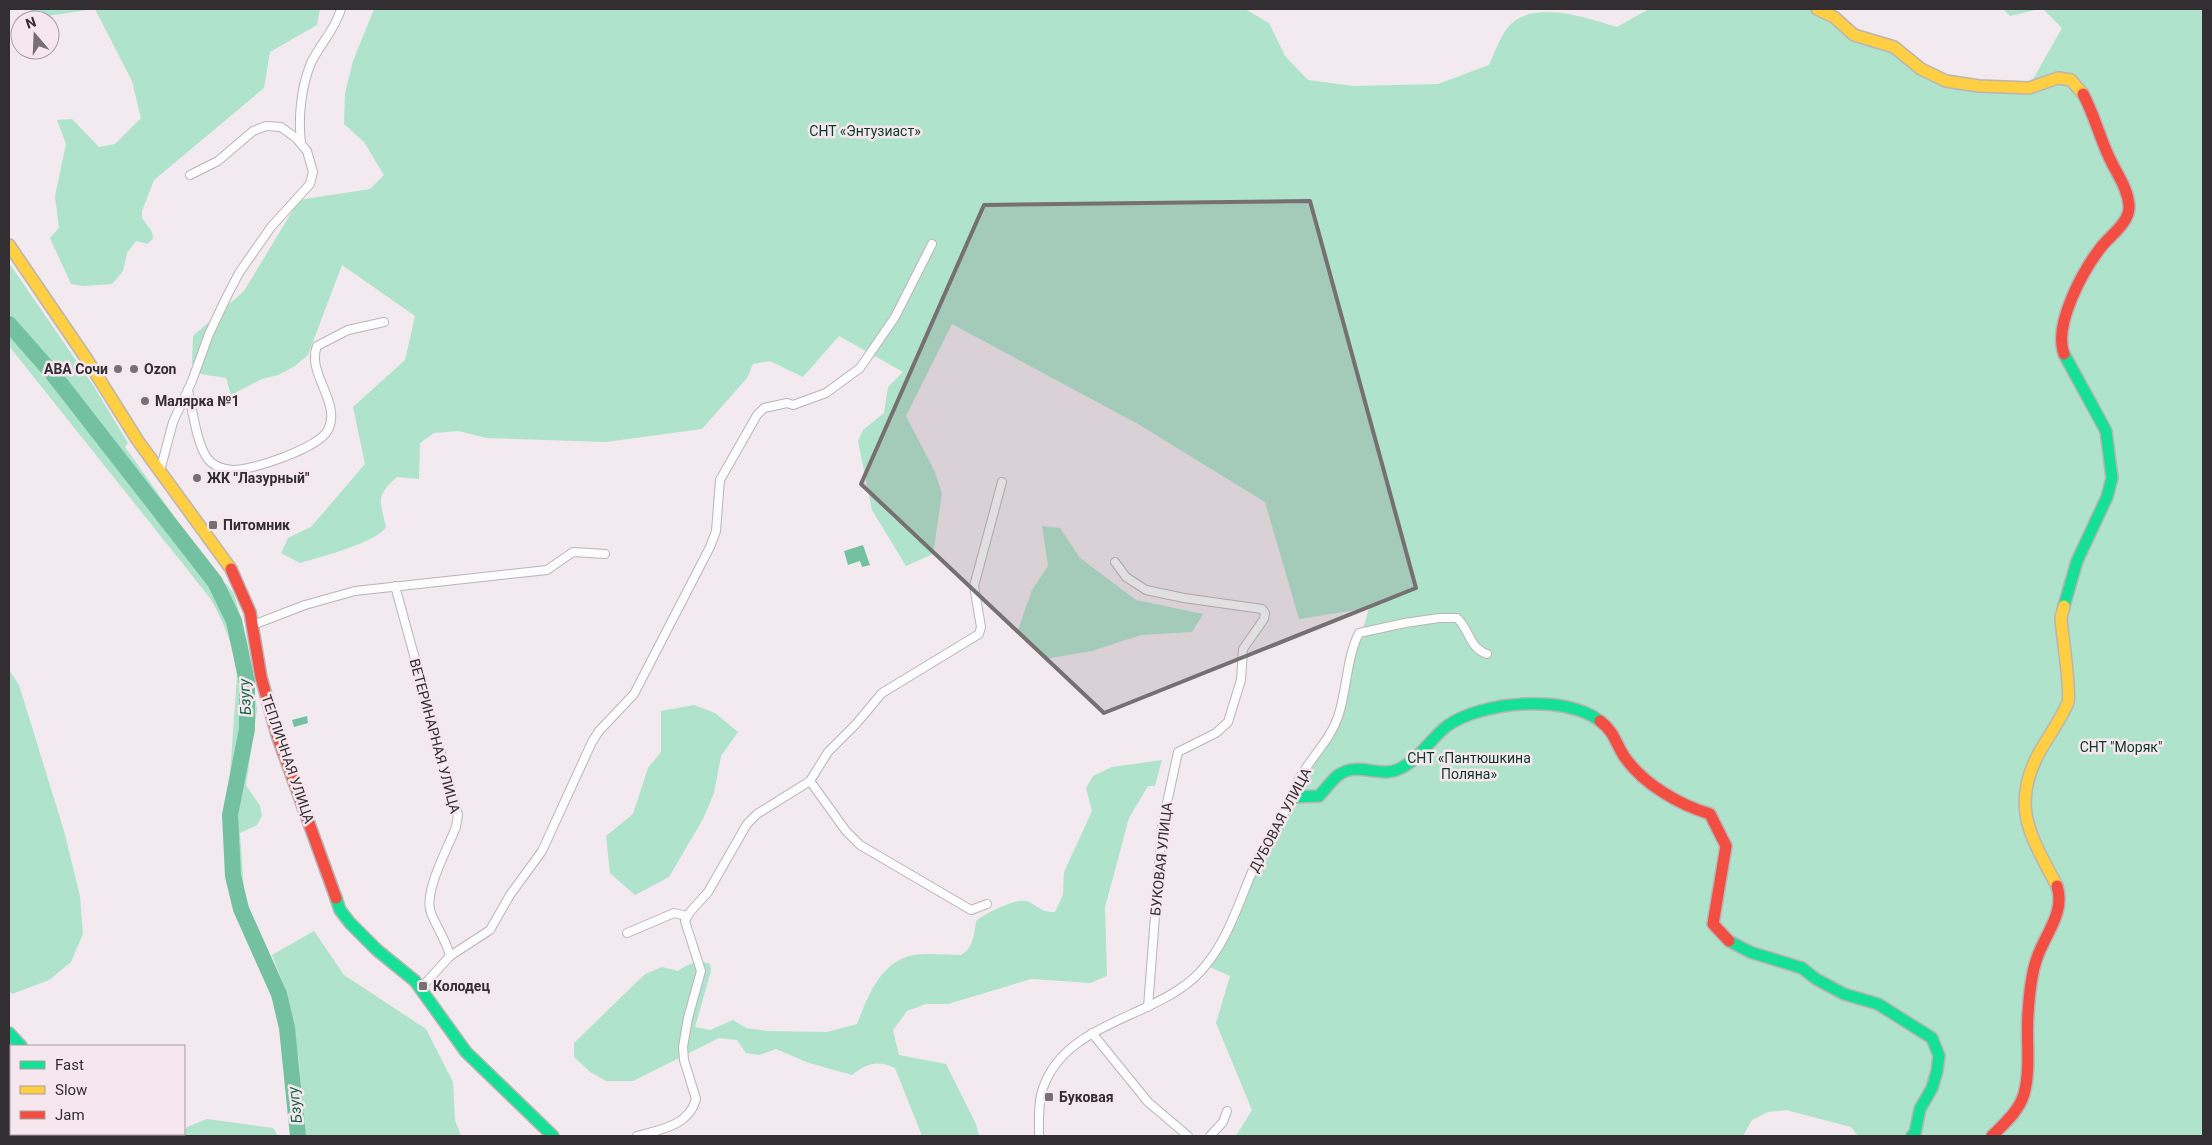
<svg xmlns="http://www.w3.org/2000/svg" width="2212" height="1145" font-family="Roboto,sans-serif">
	<rect width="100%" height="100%" fill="#f2eaee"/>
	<g fill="#afe3cb">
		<polygon points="30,9 94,9 34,18"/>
		<polygon points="95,9 320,9 317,25 270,52 264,88 154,180 142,211 142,218 152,232 153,239 147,244 136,241 127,253 123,271 112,284 83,286 71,284 50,238 59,228 55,196 66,144 57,120 72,119 99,147 115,144 141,118 132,81"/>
		<path d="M374 9H1245L1269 23 1285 56 1308 80 1353 86 1438 84 1489 65C1495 52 1501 34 1511 24 1537 0 1586 18 1617 27L1649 9H1817L1854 35 1885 44 1946 81 2028 88 2062 28 2043 9H2203V1136H1858L1851 1127 1786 1110 1768 1112 1752 1120 1743 1136H1236L1252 1110 1216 1023 1230 976 1207 966 1299 777 1330 742 1369 608 1299 619 1265 502 1138 424 952 324 906 416 935 472 942 494 933 554 906 566 872 510 858 441 863 430 884 413 888 387 903 372 839 336 803 377 770 361 753 364 747 378 702 429 606 442 486 438 459 431 434 433 420 443 419 479 397 477C375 496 380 501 386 527 376 543 320 557 300 563L281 553 288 538 311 527 365 464 353 407 405 360 415 316 342 265 308 355 295 366 278 375 262 379 231 395 226 378 201 374 192 363 193 336 244 291 299 200 370 189 384 175 364 142 344 124 345 93 353 61Z"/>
		<polygon points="2003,9 2039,9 2010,16"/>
		<path d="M9 263 93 385 128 443 125 447 174 516 187 547 215 577 227 585 234 594 248 645 257 709 246 785 260 806 262 816 257 825 240 833 244 891 249 914 226 831 237 676C234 645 225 625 210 598L9 346Z"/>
		<polygon points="1042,526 1060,528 1080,558 1136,600 1203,614 1192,632 1141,635 1092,651 1045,659 1018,630 1032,590 1048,566"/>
		<polygon points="9,670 19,685 64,831 80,896 83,934 71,962 49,980 12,994 9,991"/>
		<polygon points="694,705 715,713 738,732 721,756 714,793 703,819 669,877 635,895 610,873 606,836 633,814 648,768 661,752 661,711"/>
		<path d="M1162 760 1155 786H1148L1129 818 1105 907 1107 976 1090 983 1031 979 948 1004H926L907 1011 893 1030 899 1055 946 1064 976 1124 979 1136H922L895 1068C877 1060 867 1063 852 1075L809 1063 776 1049 759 1055 746 1053 737 1040 719 1038 633 1081H606L590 1072 574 1057V1043L645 974 662 967 678 971C687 964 699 959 710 964L711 971 695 1027 710 1030 733 1020 746 1028 767 1031 827 1032 857 1024C868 997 880 961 914 955 929 953 946 955 961 955 974 948 974 934 976 921 984 914 1016 898 1026 901 1038 905 1041 913 1055 912L1063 895 1064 872 1092 811 1086 788 1093 776 1112 767Z"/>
		<polygon points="314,931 344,975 426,1029 453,1082 455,1120 461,1136 304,1136 299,1060 286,991 272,955"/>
		<polygon points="9,1104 11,1105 11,1134 51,1134 52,1136 9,1136"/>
		<polygon points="207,1119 273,1128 278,1136 182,1136 187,1127"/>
	</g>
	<g fill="#73c1a1">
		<polygon points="863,545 870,565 862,567 860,561 848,565 844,551"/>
		<polygon points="307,716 308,723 294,727 292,720"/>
	</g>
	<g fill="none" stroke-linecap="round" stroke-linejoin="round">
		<polyline stroke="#73c1a1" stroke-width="16" points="9,324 53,374 215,582 234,621 247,682 247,729 230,815 233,876 241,909 279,994 287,1028 298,1136"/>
		<defs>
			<g id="street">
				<path d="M301 143C298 118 301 87 311 63 320 44 335 30 341 9"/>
				<path d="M188 390C192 408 197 446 208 459 213 466 224 469 232 470 251 471 319 448 328 430 342 403 306 373 317 346L348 330 384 322"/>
				<polyline points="160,471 173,422 192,381 209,334 227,296 239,273 271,227 310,184 313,172 307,151 296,138 281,127 266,126 253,131 218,161 190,175"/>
				<polyline points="1115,562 1126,577 1146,590 1184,598 1262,609 1265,613 1264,619 1243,649 1241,680 1228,722 1216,733 1178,752 1162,826 1148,1007"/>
				<path d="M395 586 458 815 456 827C448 848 423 892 431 913 437 928 446 940 450 956L421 988"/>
				<polyline points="253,625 305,605 355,591 547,570 573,552 605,554"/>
				<polyline points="810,781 846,831 860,845 971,910 987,904"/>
				<polyline points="627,933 674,913 687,916"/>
				<polyline points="450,956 490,930 510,895 542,851 592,742 599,731 634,694 710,547 716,531 720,480 757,415 764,408 787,403 793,405 826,393 860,368 895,317 932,244"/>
				<polyline points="1092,1033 1148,1102 1188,1136"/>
				<path d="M637 1136C659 1130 689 1126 696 1099L684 1060 683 1047 688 1018 701 971 685 921 690 912 708 892 747 824 757 814 810 781 828 752 856 724 882 693 979 634 981 627 974 586 1002 482"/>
				<path d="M1039 1136C1039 1121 1038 1102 1043 1088 1067 1020 1156 1019 1200 972 1228 942 1239 901 1255 865 1265 842 1280 821 1292 799 1294 793 1295 787 1298 781 1310 758 1329 742 1338 717 1347 691 1346 659 1359 633L1405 623 1439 618H1457C1470 630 1469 648 1487 654"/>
				<polyline points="1210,1136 1223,1122 1227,1111"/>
			</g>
			<g id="fast">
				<polyline points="2064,354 2106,431 2112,478 2107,497 2077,561 2064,606"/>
				<path d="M1293 797 1319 796C1326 789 1332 779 1340 774 1359 762 1380 778 1399 769 1419 760 1430 739 1447 726 1482 701 1565 694 1600 721"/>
				<polyline points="336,898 340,910 350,923 377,950 415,981 466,1052 553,1136"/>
				<polyline points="1729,941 1750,952 1802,968 1816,979 1844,994 1878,1004 1932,1038 1939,1056 1937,1071 1932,1088 1920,1109 1915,1133 1912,1136"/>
				<polyline points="9,1033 21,1046"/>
				<polyline points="94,1134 96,1136"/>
			</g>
			<g id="slow">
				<polyline points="1817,9 1834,17 1854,35 1894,47 1921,69 1946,81 1979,86 2029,88 2058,78 2071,80 2083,94"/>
				<polyline points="9,245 86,358 138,441 231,569"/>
				<path d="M2057 886C2032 838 2009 807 2040 751 2047 739 2064 714 2068 702 2071 690 2062 634 2061 618L2064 606"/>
			</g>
			<g id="jam">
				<path d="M2064 354C2053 325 2083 270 2102 246 2111 235 2130 222 2129 206 2128 188 2116 173 2109 157 2099 136 2094 114 2083 94"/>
				<polyline points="231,569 250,612 261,677 277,735 336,898"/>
				<path d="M1600 721C1616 733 1615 744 1626 759 1645 785 1680 805 1710 814L1726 846 1713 924 1729 941"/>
				<path d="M1992 1136C2004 1124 2019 1111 2024 1094 2031 1068 2026 1040 2028 1014 2029 997 2031 977 2036 961 2043 936 2066 914 2057 886"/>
			</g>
		</defs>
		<use href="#street" stroke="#bab4b6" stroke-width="10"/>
		<use href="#fast" stroke="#bab4b6" stroke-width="14"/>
		<use href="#slow" stroke="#bab4b6" stroke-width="14"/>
		<use href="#jam" stroke="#bab4b6" stroke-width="14"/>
		<use href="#street" stroke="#fdfcfc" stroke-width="8"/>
		<use href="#fast" stroke="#16e098" stroke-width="11"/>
		<use href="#slow" stroke="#ffcf43" stroke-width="11"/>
		<use href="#jam" stroke="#f24e42" stroke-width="11"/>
	</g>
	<path fill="#767073" fill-opacity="0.2" stroke="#767073" stroke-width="4" stroke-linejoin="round" d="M1310 201 1416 588 1104 713 861 484 984 205Z"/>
	<g fill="#767073" stroke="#f5e7ed" stroke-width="2">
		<circle cx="118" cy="369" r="5"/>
		<circle cx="134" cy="369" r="5"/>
		<circle cx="145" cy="401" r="5"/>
		<circle cx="197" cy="478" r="5"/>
		<rect x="208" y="520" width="10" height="10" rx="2.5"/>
		<rect x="418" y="981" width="10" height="10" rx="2.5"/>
		<rect x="1044" y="1092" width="10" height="10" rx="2.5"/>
	</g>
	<g text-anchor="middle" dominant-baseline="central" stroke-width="5" stroke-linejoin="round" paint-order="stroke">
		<g font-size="14" fill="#093a27" stroke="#f5e7ed">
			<text x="865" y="131">СНТ «Энтузиаст»</text>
			<text x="2121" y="747">СНТ "Моряк"</text>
			<text x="1469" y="758">СНТ «Пантюшкина<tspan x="1469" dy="16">Поляна»</tspan></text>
		</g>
		<g font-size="14" font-weight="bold" fill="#332e31" stroke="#f5e7ed" text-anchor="start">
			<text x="108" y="369" text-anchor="end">АВА Сочи</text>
			<text x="144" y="369">Ozon</text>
			<text x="155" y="401">Малярка №1</text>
			<text x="207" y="478">ЖК "Лазурный"</text>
			<text x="223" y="525">Питомник</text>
			<text x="433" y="986">Колодец</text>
			<text x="1059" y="1097">Буковая</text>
		</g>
		<g font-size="14" fill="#332e31" stroke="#f5e7ed">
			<text transform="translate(435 736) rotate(75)">ВЕТЕРИНАРНАЯ УЛИЦА</text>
			<text transform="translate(288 759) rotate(71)">ТЕПЛИЧНАЯ УЛИЦА</text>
			<text transform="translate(1280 820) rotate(-62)">ДУБОВАЯ УЛИЦА</text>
			<text transform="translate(1161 859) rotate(-84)">БУКОВАЯ УЛИЦА</text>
		</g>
		<g font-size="15" font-style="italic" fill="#126646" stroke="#f5e7ed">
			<text transform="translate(245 697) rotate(-93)">Бзугу</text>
			<text transform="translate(295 1105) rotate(-96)">Бзугу</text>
		</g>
	</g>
	<rect width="2212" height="1145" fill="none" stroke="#332e31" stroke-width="20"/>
	<rect x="10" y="1045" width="175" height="90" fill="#f5e7ed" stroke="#a79da2"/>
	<rect x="20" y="1061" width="25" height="8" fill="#16e098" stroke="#a79da2"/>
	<text x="55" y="1070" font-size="15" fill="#332e31">Fast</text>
	<rect x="20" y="1086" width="25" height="8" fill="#ffcf43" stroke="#a79da2"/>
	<text x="55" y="1095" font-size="15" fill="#332e31">Slow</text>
	<rect x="20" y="1111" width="25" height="8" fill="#f24e42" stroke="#a79da2"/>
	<text x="55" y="1120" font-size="15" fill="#332e31">Jam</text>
	<g transform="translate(35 35) rotate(341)"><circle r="24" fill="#f5e7ed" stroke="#a79da2"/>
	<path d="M0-4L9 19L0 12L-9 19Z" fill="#767073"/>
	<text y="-8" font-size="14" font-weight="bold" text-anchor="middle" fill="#332e31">N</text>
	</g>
</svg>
